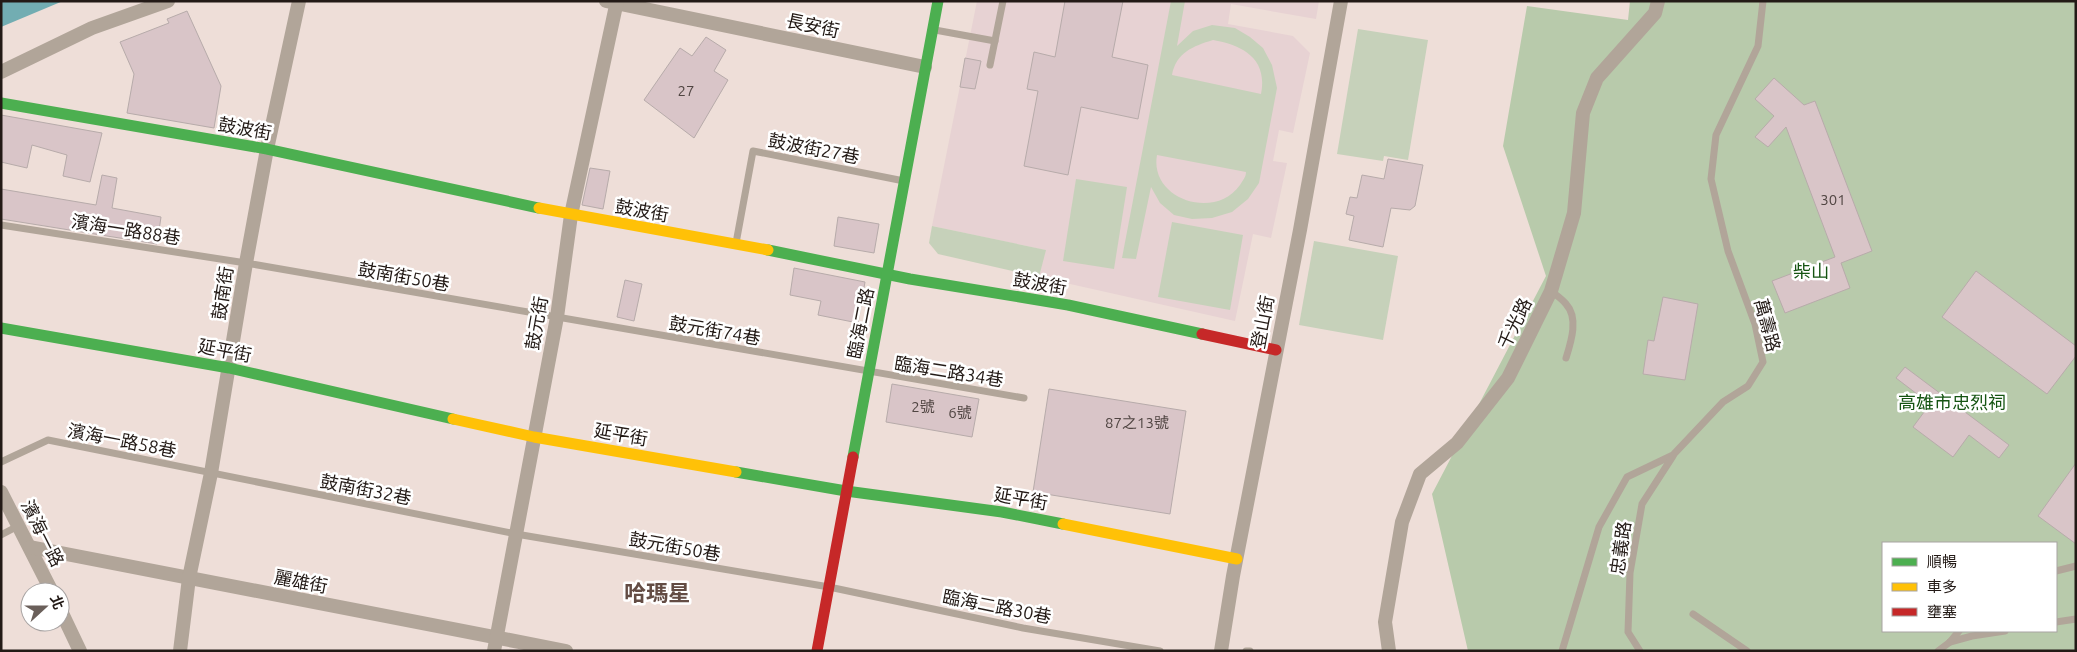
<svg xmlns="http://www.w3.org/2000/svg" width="2077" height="652" font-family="Ubuntu,'Noto Sans TC',sans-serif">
	<rect width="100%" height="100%" fill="#eeded8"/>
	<polygon fill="#e7d2d3" points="977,1 1319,1 1316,19 1231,4 1228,24 1293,36 1310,53 1293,133 1279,130 1273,161 1287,163 1271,238 1253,234 1235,321 1039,277 1045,250 932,226"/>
	<g fill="#c6d1ba" fill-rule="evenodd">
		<path d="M1171 1H1185L1177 46 1193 31 1212 25 1235 28 1250 37 1263 48 1272 65 1277 88 1259 183 1248 199 1232 212 1212 218 1192 219 1174 215 1160 203 1151 187 1136 259 1122 258ZM1213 40C1243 45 1268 59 1261 94L1172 75C1176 53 1193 46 1213 40ZM1157 155 1246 172C1246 177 1243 180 1240 185 1215 221 1149 199 1157 155Z"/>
		<polygon points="1358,29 1428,40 1408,160 1384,156 1383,161 1337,154"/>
		<polygon points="1076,179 1127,187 1114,269 1063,261"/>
		<polygon points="1172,222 1243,235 1230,310 1158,297"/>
		<polygon points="932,226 1046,250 1039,277 938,254 929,243"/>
		<polygon points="1314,241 1398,256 1383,340 1299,325"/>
	</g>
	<path fill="#b8caab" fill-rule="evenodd" d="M1630 1H2076V651H1468L1432 494 1546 276 1503 146 1527 6 1628 20ZM1883 543H2056V631H1883Z"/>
	<polygon fill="#72adb2" points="1,1 63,1 1,27"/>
	<g fill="#d9c5c8" stroke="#b7abaa">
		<polygon points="1065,1 1123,1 1112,57 1148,65 1138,119 1081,107 1068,175 1024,166 1038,91 1027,89 1034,52 1055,57"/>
		<polygon points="187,11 221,86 214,128 127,113 134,74 120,42 169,23 167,19"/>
		<polygon points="706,37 726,50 714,71 728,80 694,138 644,100 680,48 692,56"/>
		<polygon points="965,58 981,61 975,89 960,87"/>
		<polygon points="1774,78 1804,105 1815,101 1872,251 1841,263 1850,288 1785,313 1772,281 1835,257 1786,127 1768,147 1755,137 1774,116 1755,99"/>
		<polygon points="1,115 102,133 90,182 63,176 67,155 32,145 27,168 1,162"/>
		<polygon points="1388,159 1423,165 1415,206 1410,210 1391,208 1383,247 1349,240 1354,216 1346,214 1350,197 1357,198 1362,175 1384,179"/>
		<polygon points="590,168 610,171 603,209 582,205"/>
		<polygon points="102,175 117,178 112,208 161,217 157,244 1,219 1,189 96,205"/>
		<polygon points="838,217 879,224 874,253 834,246"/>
		<polygon points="794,268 865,282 858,323 818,315 821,301 790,295"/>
		<polygon points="1976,271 2076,346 2076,356 2047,394 1942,317"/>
		<polygon points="625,280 642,284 634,321 617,317"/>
		<polygon points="1663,297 1698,304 1685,380 1643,374 1648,340 1654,341"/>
		<polygon points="1905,367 2009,445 1999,458 1969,435 1953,457 1913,427 1930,404 1896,378"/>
		<polygon points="892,384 979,399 972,437 886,422"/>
		<polygon points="1049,389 1186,411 1170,514 1033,492"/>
		<polygon points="2076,463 2076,544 2038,516"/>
	</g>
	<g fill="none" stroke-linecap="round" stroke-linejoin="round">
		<g stroke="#b1a599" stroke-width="7">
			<polyline points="935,30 995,41"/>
			<polyline points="990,65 1003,1"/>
			<polyline points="1,225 246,263 1024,398"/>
			<polyline points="736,243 753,151 904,181"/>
			<path d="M1551 291C1556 295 1562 299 1566 304 1579 318 1571 342 1566 358"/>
			<polyline points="1,462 48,440 516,534 829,587 1023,628 1160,651"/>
			<polyline points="1,535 18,526"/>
			<polyline points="2056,571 2076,566"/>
			<polyline points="1693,614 1747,651"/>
			<polyline points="2056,622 2076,619"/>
			<polyline points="1950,642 1972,636 2005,631"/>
			<polyline points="1246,651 1250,651"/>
			<polyline points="1562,651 1599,527 1627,477 1673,455 1723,402 1748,386 1763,362 1755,324 1728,251 1711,179 1716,135 1758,46 1763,1"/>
			<polyline points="1640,651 1628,632 1630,573 1642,504 1673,456"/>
			<polyline points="1938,651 1950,642 1959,631"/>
		</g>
		<g stroke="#b1a599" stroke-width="14">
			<polyline points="606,1 925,67"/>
			<polyline points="1,72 92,28 168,1"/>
			<polyline points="1,492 52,592"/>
			<polyline points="30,547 566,651"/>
			<polyline points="60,609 80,651"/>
			<polyline points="180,651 189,578 211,473 246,263 267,149 299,1"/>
			<polyline points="494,651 557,317 571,215 617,1"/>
			<polyline points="1221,651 1233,576 1300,230 1341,1"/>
			<polyline points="1389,651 1385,622 1402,522 1420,474 1457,443 1508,378 1551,291 1574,213 1583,113 1597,78 1655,13 1658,1"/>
		</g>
		<g stroke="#4caf50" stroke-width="11">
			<polyline points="1,103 267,149 539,208"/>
			<polyline points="768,250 910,279 1068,305 1202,334"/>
			<polyline points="1,328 229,368 453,419"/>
			<polyline points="853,457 938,1"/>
			<polyline points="736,472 846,491 1002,512 1063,524"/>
		</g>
		<g stroke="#ffc107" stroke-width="11">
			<polyline points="539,208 768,250"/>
			<polyline points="453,419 534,437 736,472"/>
			<polyline points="1063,524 1237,559"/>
		</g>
		<g stroke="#c62828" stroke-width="11">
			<polyline points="1202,334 1276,350"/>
			<polyline points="817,651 853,457"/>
		</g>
	</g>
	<g text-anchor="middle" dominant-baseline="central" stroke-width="5" stroke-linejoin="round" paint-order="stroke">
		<g font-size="15" fill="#504542">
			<text x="686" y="90">27</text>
			<text x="1833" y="199">301</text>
			<text x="923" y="406">2號</text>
			<text x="960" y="412">6號</text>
			<text x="1137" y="422">87之13號</text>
		</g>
		<g font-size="18" fill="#231a16" stroke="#fff">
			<text transform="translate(813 25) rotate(12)">長安街</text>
			<text transform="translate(245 128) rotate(10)">鼓波街</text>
			<text transform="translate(814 148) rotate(11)">鼓波街27巷</text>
			<text transform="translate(642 210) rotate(10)">鼓波街</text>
			<text transform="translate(126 229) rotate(9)">濱海一路88巷</text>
			<text transform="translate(404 276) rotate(10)">鼓南街50巷</text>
			<text transform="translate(1040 283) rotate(10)">鼓波街</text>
			<text transform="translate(222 293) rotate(-81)">鼓南街</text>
			<text transform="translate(1262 322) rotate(-79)">登山街</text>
			<text transform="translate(536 323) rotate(-80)">鼓元街</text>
			<text transform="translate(860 323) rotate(-79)">臨海二路</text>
			<text transform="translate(1514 323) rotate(-64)">千光路</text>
			<text transform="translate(1768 325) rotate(75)">萬壽路</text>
			<text transform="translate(715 330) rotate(10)">鼓元街74巷</text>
			<text transform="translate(225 350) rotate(11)">延平街</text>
			<text transform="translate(949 371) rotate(9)">臨海二路34巷</text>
			<text transform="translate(621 434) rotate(10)">延平街</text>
			<text transform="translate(122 440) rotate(11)">濱海一路58巷</text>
			<text transform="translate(366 489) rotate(11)">鼓南街32巷</text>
			<text transform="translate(1021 498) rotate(10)">延平街</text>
			<text transform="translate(43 533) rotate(63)">濱海一路</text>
			<text transform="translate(675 546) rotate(10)">鼓元街50巷</text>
			<text transform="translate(1620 548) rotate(-82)">忠義路</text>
			<text transform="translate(301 581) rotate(11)">麗雄街</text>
			<text transform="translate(997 606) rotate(11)">臨海二路30巷</text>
		</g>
		<g font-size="18" fill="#155412" stroke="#fff">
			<text x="1811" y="271">柴山</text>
			<text x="1952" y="402">高雄市忠烈祠</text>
		</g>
		<g font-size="22" font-weight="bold" fill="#634c44" stroke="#fff">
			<text x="657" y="592">哈瑪星</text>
		</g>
	</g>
	<rect width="2077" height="652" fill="none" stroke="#231a16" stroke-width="5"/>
	<rect x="1882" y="542" width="175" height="90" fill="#ffffff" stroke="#a7a3a2"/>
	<rect x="1892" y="558" width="25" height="8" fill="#4caf50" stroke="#a7a3a2"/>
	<text x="1927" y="567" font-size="15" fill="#231a16">順暢</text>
	<rect x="1892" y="583" width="25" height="8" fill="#ffc107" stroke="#a7a3a2"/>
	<text x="1927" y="592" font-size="15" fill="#231a16">車多</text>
	<rect x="1892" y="608" width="25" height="8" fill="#c62828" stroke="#a7a3a2"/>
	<text x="1927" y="617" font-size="15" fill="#231a16">壅塞</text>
	<g transform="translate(45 607) rotate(69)"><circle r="24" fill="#ffffff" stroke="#a7a3a2"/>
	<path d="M0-4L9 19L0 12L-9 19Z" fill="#6a5f5a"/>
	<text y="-8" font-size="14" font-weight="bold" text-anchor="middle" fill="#231a16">北</text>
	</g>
</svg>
